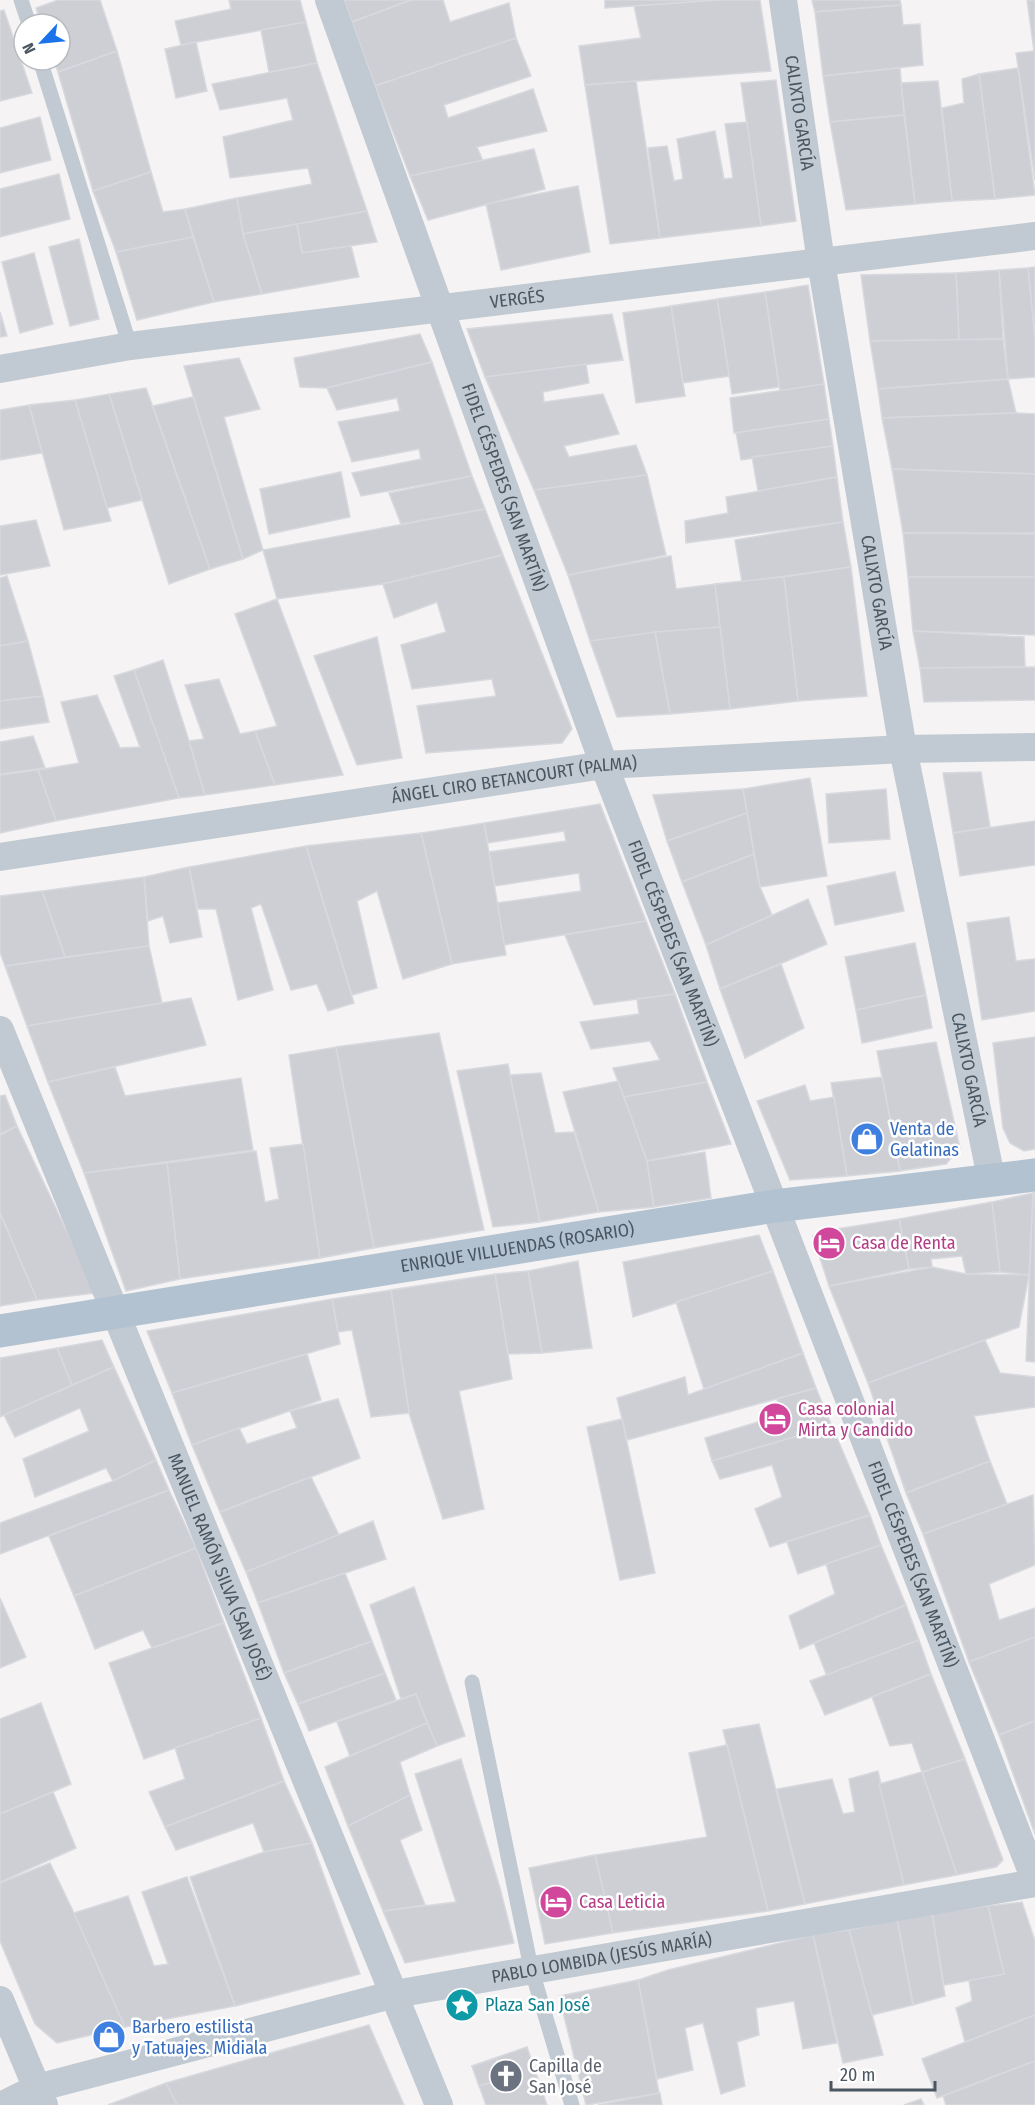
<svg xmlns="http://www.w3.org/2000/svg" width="1035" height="2105" font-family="'Fira Sans Condensed',sans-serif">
	<rect width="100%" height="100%" fill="#f5f3f3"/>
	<g fill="#cdcfd5" stroke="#d7d9de" stroke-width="1.5">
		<polygon points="58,0 100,0 117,51 58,72 54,60 60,60 60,24 42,24 36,8"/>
		<polygon points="229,0 300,0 306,22 181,45 175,21 231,9"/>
		<polygon points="344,0 411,0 352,22"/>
		<polygon points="411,0 443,0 450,22 509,3 516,38 375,86 352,22"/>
		<polygon points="605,0 720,0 605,8"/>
		<polygon points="720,0 760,0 771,71 585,85 579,46 641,38 634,6"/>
		<polygon points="812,0 900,0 901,5 815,12"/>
		<polygon points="1027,0 1035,0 1035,51 1034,51"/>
		<polygon points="901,5 903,25 920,24 923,65 823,76 815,12"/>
		<polygon points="4,10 32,93 0,101 0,11"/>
		<polygon points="306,22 317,63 269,72 261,30"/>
		<polygon points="516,38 531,76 444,105 448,118 533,89 547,131 477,147 483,161 410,176 375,86"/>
		<polygon points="196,42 207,91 176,98 165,49"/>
		<polygon points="117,51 151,172 93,191 58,72"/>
		<polygon points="1034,51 1035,51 1035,180 1016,53"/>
		<polygon points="317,63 367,211 243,234 237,198 312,184 308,168 230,178 223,137 293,120 287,98 220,110 212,84"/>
		<polygon points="900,68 904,115 830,122 823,76"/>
		<polygon points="1018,68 1035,195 995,199 979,74"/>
		<polygon points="979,74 995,199 952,201 942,108 964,103 962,79"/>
		<polygon points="776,80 796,221 761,226 741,83"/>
		<polygon points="636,81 660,238 610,244 585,85"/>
		<polygon points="938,81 952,201 915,204 901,83"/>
		<polygon points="904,115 915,204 846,210 830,122"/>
		<polygon points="40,117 51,160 0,173 0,128"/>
		<polygon points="747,122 761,226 660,238 648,148 667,146 674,181 683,179 677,139 715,131 724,179 733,178 725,124"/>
		<polygon points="534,149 545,189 428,220 410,176"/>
		<polygon points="151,172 163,212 185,209 193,237 116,252 93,191"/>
		<polygon points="59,174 70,219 0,237 0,189"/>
		<polygon points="578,186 590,252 501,270 486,204"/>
		<polygon points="237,198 243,234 262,294 214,302 185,209"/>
		<polygon points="367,211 377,242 302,253 297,224"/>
		<polygon points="297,224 302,253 351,246 359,277 262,294 243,234"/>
		<polygon points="193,237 214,302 137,320 116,252"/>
		<polygon points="79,239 99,319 70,326 49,247"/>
		<polygon points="34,253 53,324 20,333 2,262"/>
		<polygon points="1035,267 1035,340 1028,268"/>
		<polygon points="1028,268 1035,340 1035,377 1008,379 999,270"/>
		<polygon points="999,270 1003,339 959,340 956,273"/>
		<polygon points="956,273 959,340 870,341 861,275"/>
		<polygon points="808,285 824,384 780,391 765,292"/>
		<polygon points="765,292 779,387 732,394 717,299"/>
		<polygon points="717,299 729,376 683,383 671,306"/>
		<polygon points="671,306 685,396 636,403 623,313"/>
		<polygon points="0,312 7,336 0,337"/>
		<polygon points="612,314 623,360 485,377 467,329"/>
		<polygon points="420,334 432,362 327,388 300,387 294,358"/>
		<polygon points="1003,339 1008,379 878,389 870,341"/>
		<polygon points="239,358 260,409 224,417 263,550 243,559 184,366"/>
		<polygon points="432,362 472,476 361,496 352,473 421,459 419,449 352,462 338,422 400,411 397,398 337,410 327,388"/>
		<polygon points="586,364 589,383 543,392 544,402 603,394 619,434 564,446 569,457 636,445 647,475 534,490 485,377"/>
		<polygon points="1008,379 1016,413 882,418 878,389"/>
		<polygon points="824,384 829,419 734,433 730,398"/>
		<polygon points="146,388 210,569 169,584 109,394"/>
		<polygon points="109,394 142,500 107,508 75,400"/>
		<polygon points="193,397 243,559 210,569 153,406"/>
		<polygon points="75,400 111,521 64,530 29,405"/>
		<polygon points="29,405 42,453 0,460 0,410"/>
		<polygon points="1016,413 1035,414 1035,474 892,469 882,418"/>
		<polygon points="829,419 833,446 741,460 736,433"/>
		<polygon points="833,446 837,477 758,491 752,457"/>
		<polygon points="892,469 1035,474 1035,533 903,533"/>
		<polygon points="341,472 350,517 269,534 260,489"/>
		<polygon points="647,475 666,555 568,575 534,490"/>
		<polygon points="472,476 485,509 401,524 389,493"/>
		<polygon points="837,477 843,522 686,543 685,521 728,513 726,497"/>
		<polygon points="485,509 503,555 383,584 277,599 263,550"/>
		<polygon points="36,520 50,566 0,575 0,526"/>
		<polygon points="843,522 851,567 742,582 735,540"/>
		<polygon points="903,533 1035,534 1035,577 908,577"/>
		<polygon points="503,555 572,729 562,743 426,753 417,706 496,696 492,679 412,689 401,645 446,632 437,602 394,618 383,584"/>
		<polygon points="671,556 676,589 715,584 720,627 590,641 568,575"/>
		<polygon points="851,567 867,696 798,701 784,577"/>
		<polygon points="7,576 28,641 0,646 0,578"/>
		<polygon points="784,577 798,701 730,709 715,584"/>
		<polygon points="908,577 1035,577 1035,635 913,631"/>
		<polygon points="277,599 343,775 275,785 255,731 277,726 235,614"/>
		<polygon points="720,627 730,709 670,714 655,632"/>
		<polygon points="913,631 1024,637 1025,667 920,668"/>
		<polygon points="655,632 670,714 617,717 590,641"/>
		<polygon points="377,637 402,758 357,765 314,656"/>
		<polygon points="28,641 43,696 0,701 0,646"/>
		<polygon points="163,660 189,741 205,795 179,798 134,670"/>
		<polygon points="1035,667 1035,700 924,702 920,668"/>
		<polygon points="134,670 179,798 56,821 38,770 79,763 61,702 97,695 120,748 140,747 114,676"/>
		<polygon points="219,679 240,734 255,731 275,785 205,795 189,741 204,739 185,685"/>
		<polygon points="43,696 49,722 0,729 0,701"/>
		<polygon points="33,736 45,768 0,774 0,742"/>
		<polygon points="38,770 56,821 0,833 0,775"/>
		<polygon points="981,772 990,827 953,833 943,773"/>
		<polygon points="810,778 827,876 760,887 743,789"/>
		<polygon points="743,789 747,813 667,841 653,795"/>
		<polygon points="886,789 890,839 829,843 826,794"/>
		<polygon points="600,804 646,921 504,945 497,903 581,891 579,873 495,886 489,852 566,841 564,831 488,843 484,823"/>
		<polygon points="747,813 754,854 682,882 667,841"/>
		<polygon points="1035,821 1035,865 960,876 953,833"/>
		<polygon points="484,823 506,955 452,964 421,833"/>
		<polygon points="421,833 452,964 403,979 377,891 357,901 377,988 352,995 306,846"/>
		<polygon points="306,846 354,1003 328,1011 317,984 291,990 261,904 251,908 273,990 238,1000 216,909 198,909 189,867"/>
		<polygon points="754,854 760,887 772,915 706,945 682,882"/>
		<polygon points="189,867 202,937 170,943 163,916 148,921 144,877"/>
		<polygon points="895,872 904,911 835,925 827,886"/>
		<polygon points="144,877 149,946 65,957 42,891"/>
		<polygon points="42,891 65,957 5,966 0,952 0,896"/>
		<polygon points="808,899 827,944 720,989 706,945"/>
		<polygon points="1009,917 1016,961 1035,959 1035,1011 982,1020 967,923"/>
		<polygon points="646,921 675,994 594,1005 565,935"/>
		<polygon points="915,943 926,995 856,1010 845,957"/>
		<polygon points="149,946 162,1003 27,1026 5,966"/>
		<polygon points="781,964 804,1028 745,1058 720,989"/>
		<polygon points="675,994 707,1082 624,1097 613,1068 660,1060 650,1041 591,1049 580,1022 639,1014 637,999"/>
		<polygon points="926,995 932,1028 862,1043 856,1010"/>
		<polygon points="191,998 206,1045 48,1082 27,1026"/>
		<polygon points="439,1033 484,1230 374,1248 336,1047"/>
		<polygon points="1035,1037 1035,1149 1024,1151 1010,1143 1003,1128 993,1043"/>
		<polygon points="936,1042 960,1148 946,1164 900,1171 877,1051"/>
		<polygon points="336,1047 374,1248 320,1258 289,1055"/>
		<polygon points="508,1064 540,1222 493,1227 457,1071"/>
		<polygon points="115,1067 125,1096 241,1078 253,1150 84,1173 48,1082"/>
		<polygon points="541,1073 555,1133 574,1132 599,1212 540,1222 510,1075"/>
		<polygon points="882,1077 900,1171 847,1176 831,1083"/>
		<polygon points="618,1081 647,1161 654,1207 599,1212 563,1092"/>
		<polygon points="707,1082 731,1144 647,1161 624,1097"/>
		<polygon points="805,1085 810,1101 834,1097 847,1176 790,1180 757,1101"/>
		<polygon points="5,1095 17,1126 0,1134 0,1096"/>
		<polygon points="17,1126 96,1293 37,1300 0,1212 0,1135"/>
		<polygon points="303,1144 320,1258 180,1279 167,1163 256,1151 265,1202 279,1199 270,1148"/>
		<polygon points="705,1152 711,1198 654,1207 647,1161"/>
		<polygon points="167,1163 180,1279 126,1291 84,1173"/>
		<polygon points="1035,1192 1035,1362 1026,1361 1033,1193"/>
		<polygon points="1033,1193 1029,1275 1000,1272 992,1202"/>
		<polygon points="992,1202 1000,1272 966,1274 962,1256 931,1259 932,1267 909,1269 899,1219"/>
		<polygon points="0,1213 37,1300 0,1306"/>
		<polygon points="899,1219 909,1269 829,1286 813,1236 818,1232"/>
		<polygon points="759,1235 773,1271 633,1317 623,1262"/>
		<polygon points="578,1261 592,1348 542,1353 528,1271"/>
		<polygon points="932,1267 966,1274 1029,1275 1019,1327 868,1383 829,1286"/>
		<polygon points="528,1271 542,1353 508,1354 495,1274"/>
		<polygon points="773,1271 803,1353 704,1389 676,1302"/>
		<polygon points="495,1274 512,1379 459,1391 484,1509 443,1519 409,1413 391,1290"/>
		<polygon points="391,1290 409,1413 371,1417 352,1330 338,1332 332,1299"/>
		<polygon points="332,1299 340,1344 172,1393 147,1331"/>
		<polygon points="102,1340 114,1367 72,1385 57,1348"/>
		<polygon points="985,1340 1000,1373 1035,1377 1035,1407 974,1416 990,1461 906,1493 868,1383"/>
		<polygon points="57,1348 72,1385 0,1417 0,1358"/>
		<polygon points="803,1353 816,1388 627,1440 617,1398 685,1377 688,1395"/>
		<polygon points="307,1354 321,1400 192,1445 172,1393"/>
		<polygon points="114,1367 156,1460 113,1481 106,1468 35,1497 23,1459 89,1431 80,1408 15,1437 4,1415"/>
		<polygon points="816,1388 832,1426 712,1461 705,1438 781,1415 777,1399"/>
		<polygon points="338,1399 360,1458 220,1512 192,1445 239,1428 247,1444 297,1428 290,1411"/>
		<polygon points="622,1419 655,1573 620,1580 587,1427"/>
		<polygon points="832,1426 870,1515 770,1547 755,1509 782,1497 772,1465 720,1479 712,1461"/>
		<polygon points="156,1460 169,1490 0,1554 0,1523 113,1481"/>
		<polygon points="990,1461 1007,1504 923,1534 906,1493"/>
		<polygon points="311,1477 339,1535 246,1572 220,1512"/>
		<polygon points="169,1490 196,1548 74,1596 49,1536"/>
		<polygon points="1033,1495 1035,1565 989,1584 999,1620 1035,1608 1035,1637 969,1662 923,1534"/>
		<polygon points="870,1515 881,1545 798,1574 787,1542"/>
		<polygon points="373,1521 386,1559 258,1603 246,1572"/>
		<polygon points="881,1545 906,1605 800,1649 789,1616 835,1594 826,1564"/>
		<polygon points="196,1548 224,1623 152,1648 143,1630 95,1649 74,1596"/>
		<polygon points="345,1573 372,1641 284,1673 258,1603"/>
		<polygon points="414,1587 465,1736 437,1746 416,1694 401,1699 370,1605"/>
		<polygon points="0,1598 26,1657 0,1668"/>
		<polygon points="906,1605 919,1640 827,1676 814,1643"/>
		<polygon points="224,1623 261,1718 144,1759 109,1663"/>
		<polygon points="1035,1637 1035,1721 999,1735 969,1662"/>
		<polygon points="919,1640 931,1674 825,1715 810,1681"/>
		<polygon points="372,1641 385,1673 298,1704 284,1673"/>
		<polygon points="385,1673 396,1700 309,1731 298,1704"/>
		<polygon points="931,1674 965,1759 922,1772 912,1743 890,1746 872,1697"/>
		<polygon points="416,1694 427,1723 350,1756 337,1722"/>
		<polygon points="41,1703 71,1784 0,1814 0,1719"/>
		<polygon points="261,1718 284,1781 165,1827 149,1792 185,1779 175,1748"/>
		<polygon points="1035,1721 1035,1834 999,1735"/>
		<polygon points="427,1723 437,1746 400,1762 410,1795 348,1826 325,1767"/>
		<polygon points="759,1724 805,1904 768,1911 723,1730"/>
		<polygon points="727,1745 768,1911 613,1933 595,1855 707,1837 689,1753"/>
		<polygon points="461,1759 500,1888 514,1943 405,1963 383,1911 456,1902 415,1774"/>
		<polygon points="965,1759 1003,1860 996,1867 957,1875 922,1772"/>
		<polygon points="878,1771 904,1885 805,1904 777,1789 832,1779 843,1814 855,1812 849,1779"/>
		<polygon points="922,1772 957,1875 904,1885 879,1784"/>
		<polygon points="284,1781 312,1843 264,1852 253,1823 176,1850 165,1827"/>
		<polygon points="53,1792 76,1848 0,1882 0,1814"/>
		<polygon points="410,1795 422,1830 400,1840 425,1905 383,1911 348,1826"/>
		<polygon points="312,1843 360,1974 235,2006 190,1877 264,1852"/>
		<polygon points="595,1855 613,1933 545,1944 529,1868"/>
		<polygon points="50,1863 74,1913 125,2027 57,2043 35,2024 0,1941 0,1883"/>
		<polygon points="187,1877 235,2006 125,2027 74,1913 128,1896 154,1966 168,1964 142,1892"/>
		<polygon points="1022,1902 1035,1941 1035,2015 965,2042 956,2008 972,2001 969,1980 1004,1974 988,1906"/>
		<polygon points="988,1906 1004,1974 944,1985 932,1913"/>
		<polygon points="932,1913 945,1996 913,2005 897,1919"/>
		<polygon points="897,1919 913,2005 872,2015 849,1930"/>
		<polygon points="849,1930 883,2055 843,2063 813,1935"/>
		<polygon points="813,1935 837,2043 803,2049 794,2001 756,2008 759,2035 737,2042 745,2086 721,2094 703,2023 685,2028 693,2070 657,2079 638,1980 668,1970"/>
		<polygon points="638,1980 659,2093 586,2105 559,1996"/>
		<polygon points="1035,2015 1035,2061 937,2098 922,2059"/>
		<polygon points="369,2025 404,2105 177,2105 166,2083"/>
		<polygon points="527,2047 547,2105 486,2105 472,2066"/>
		<polygon points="496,2058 503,2079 479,2086 472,2066"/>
		<polygon points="1035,2061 1035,2105 946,2105 943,2096"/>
		<polygon points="166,2083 177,2105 108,2105"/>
		<polygon points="660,2093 662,2105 598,2105"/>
		<polygon points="921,2099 924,2105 904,2105"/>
	</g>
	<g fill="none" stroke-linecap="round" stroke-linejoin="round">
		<g stroke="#c1cad2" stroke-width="15">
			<polyline points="21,0 29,24"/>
			<polyline points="40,60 130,346"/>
			<polyline points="472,1682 531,1968 572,2105"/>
		</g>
		<g stroke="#c1cad2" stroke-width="28">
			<path id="s1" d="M329 0 604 765 1035 1880"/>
			<path id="s2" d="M783 0 821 262 903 749 992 1182"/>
			<path id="s3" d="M0 369 130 346 1035 236"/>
			<path id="s4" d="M0 857 604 765 903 749 1035 747"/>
			<path id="s5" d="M0 1030 439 2105"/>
			<polyline points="0,2000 44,2105"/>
			<path id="s6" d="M3 2105 37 2088 395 1994 1035 1883"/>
		</g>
		<path stroke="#b3c2d1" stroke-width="33" id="s7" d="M0 1331 775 1206 1035 1175"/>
	</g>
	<defs>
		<symbol id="shop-disc" viewBox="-11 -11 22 22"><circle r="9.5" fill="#3f7fe0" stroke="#fff"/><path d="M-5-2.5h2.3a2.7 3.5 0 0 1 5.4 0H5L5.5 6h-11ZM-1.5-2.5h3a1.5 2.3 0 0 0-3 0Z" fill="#fff"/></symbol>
		<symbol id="hotel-disc" viewBox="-11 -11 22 22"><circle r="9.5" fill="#d1479c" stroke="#fff"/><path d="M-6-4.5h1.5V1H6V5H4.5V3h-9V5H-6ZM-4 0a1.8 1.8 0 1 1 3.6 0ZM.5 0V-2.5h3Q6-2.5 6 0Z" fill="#fff"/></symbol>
		<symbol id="sight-disc" viewBox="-11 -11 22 22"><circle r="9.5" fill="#0f9aa8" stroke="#fff"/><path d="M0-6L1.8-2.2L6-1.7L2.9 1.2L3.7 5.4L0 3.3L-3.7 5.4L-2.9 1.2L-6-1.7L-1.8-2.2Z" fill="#fff"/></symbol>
		<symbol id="church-disc" viewBox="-11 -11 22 22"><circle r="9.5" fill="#6b7280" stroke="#fff"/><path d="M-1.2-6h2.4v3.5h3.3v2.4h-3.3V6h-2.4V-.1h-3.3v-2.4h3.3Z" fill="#fff"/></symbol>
	</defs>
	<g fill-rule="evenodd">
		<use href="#shop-disc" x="848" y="1120" width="38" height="38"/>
		<use href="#hotel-disc" x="810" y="1224" width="38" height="38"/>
		<use href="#hotel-disc" x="756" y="1400" width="38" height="38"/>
		<use href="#hotel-disc" x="537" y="1883" width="38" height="38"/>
		<use href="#sight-disc" x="443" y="1986" width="38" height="38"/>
		<use href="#shop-disc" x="90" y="2018" width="38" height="38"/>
		<use href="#church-disc" x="487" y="2057" width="38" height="38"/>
	</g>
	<g text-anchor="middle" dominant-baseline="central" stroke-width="5" stroke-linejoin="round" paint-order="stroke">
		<g font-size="18" fill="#4a5661" stroke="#fff">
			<text stroke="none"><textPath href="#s2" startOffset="114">CALIXTO GARCÍA</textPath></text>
			<text stroke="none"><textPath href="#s3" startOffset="522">VERGÉS</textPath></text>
			<text stroke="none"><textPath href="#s1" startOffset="518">FIDEL CÉSPEDES (SAN MARTÍN)</textPath></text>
			<text stroke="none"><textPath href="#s2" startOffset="600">CALIXTO GARCÍA</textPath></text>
			<text stroke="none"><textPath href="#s4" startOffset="520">ÁNGEL CIRO BETANCOURT (PALMA)</textPath></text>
			<text stroke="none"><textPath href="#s1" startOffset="1004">FIDEL CÉSPEDES (SAN MARTÍN)</textPath></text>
			<text stroke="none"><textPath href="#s2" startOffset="1086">CALIXTO GARCÍA</textPath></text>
			<text stroke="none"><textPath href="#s7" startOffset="524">ENRIQUE VILLUENDAS (ROSARIO)</textPath></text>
			<text stroke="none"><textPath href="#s1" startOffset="1670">FIDEL CÉSPEDES (SAN MARTÍN)</textPath></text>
			<text stroke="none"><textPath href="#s5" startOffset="580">MANUEL RAMÓN SILVA (SAN JOSÉ)</textPath></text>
			<text stroke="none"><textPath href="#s6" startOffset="618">PABLO LOMBIDA (JESÚS MARÍA)</textPath></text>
		</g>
		<g font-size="18" fill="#366cbe" stroke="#fff" text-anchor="start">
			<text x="890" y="1129">Venta de<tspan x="890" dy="21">Gelatinas</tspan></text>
			<text x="132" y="2027">Barbero estilista<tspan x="132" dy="21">y Tatuajes. Midiala</tspan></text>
		</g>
		<g font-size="18" fill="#b23c85" stroke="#fff" text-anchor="start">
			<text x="852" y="1243">Casa de Renta</text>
			<text x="798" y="1409">Casa colonial<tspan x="798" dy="21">Mirta y Candido</tspan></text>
			<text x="579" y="1902">Casa Leticia</text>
		</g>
		<g font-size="18" fill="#0d838f" stroke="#fff" text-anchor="start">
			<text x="485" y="2005">Plaza San José</text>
		</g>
		<g font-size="18" fill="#5b616d" stroke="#fff" text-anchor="start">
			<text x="529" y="2066">Capilla de<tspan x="529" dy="21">San José</tspan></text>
		</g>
	</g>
	<g transform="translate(42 42) rotate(244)"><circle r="28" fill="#ffffff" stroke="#b7bbc0" stroke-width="1.5"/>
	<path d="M0-4.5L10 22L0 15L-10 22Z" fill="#1a73e8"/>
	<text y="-9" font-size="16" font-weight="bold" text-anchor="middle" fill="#4a5661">N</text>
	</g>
	<path d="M831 2081v9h104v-9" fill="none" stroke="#4a5661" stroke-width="3"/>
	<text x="840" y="2081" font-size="18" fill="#4a5661" stroke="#ffffff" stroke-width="4.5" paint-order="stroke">20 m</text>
</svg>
